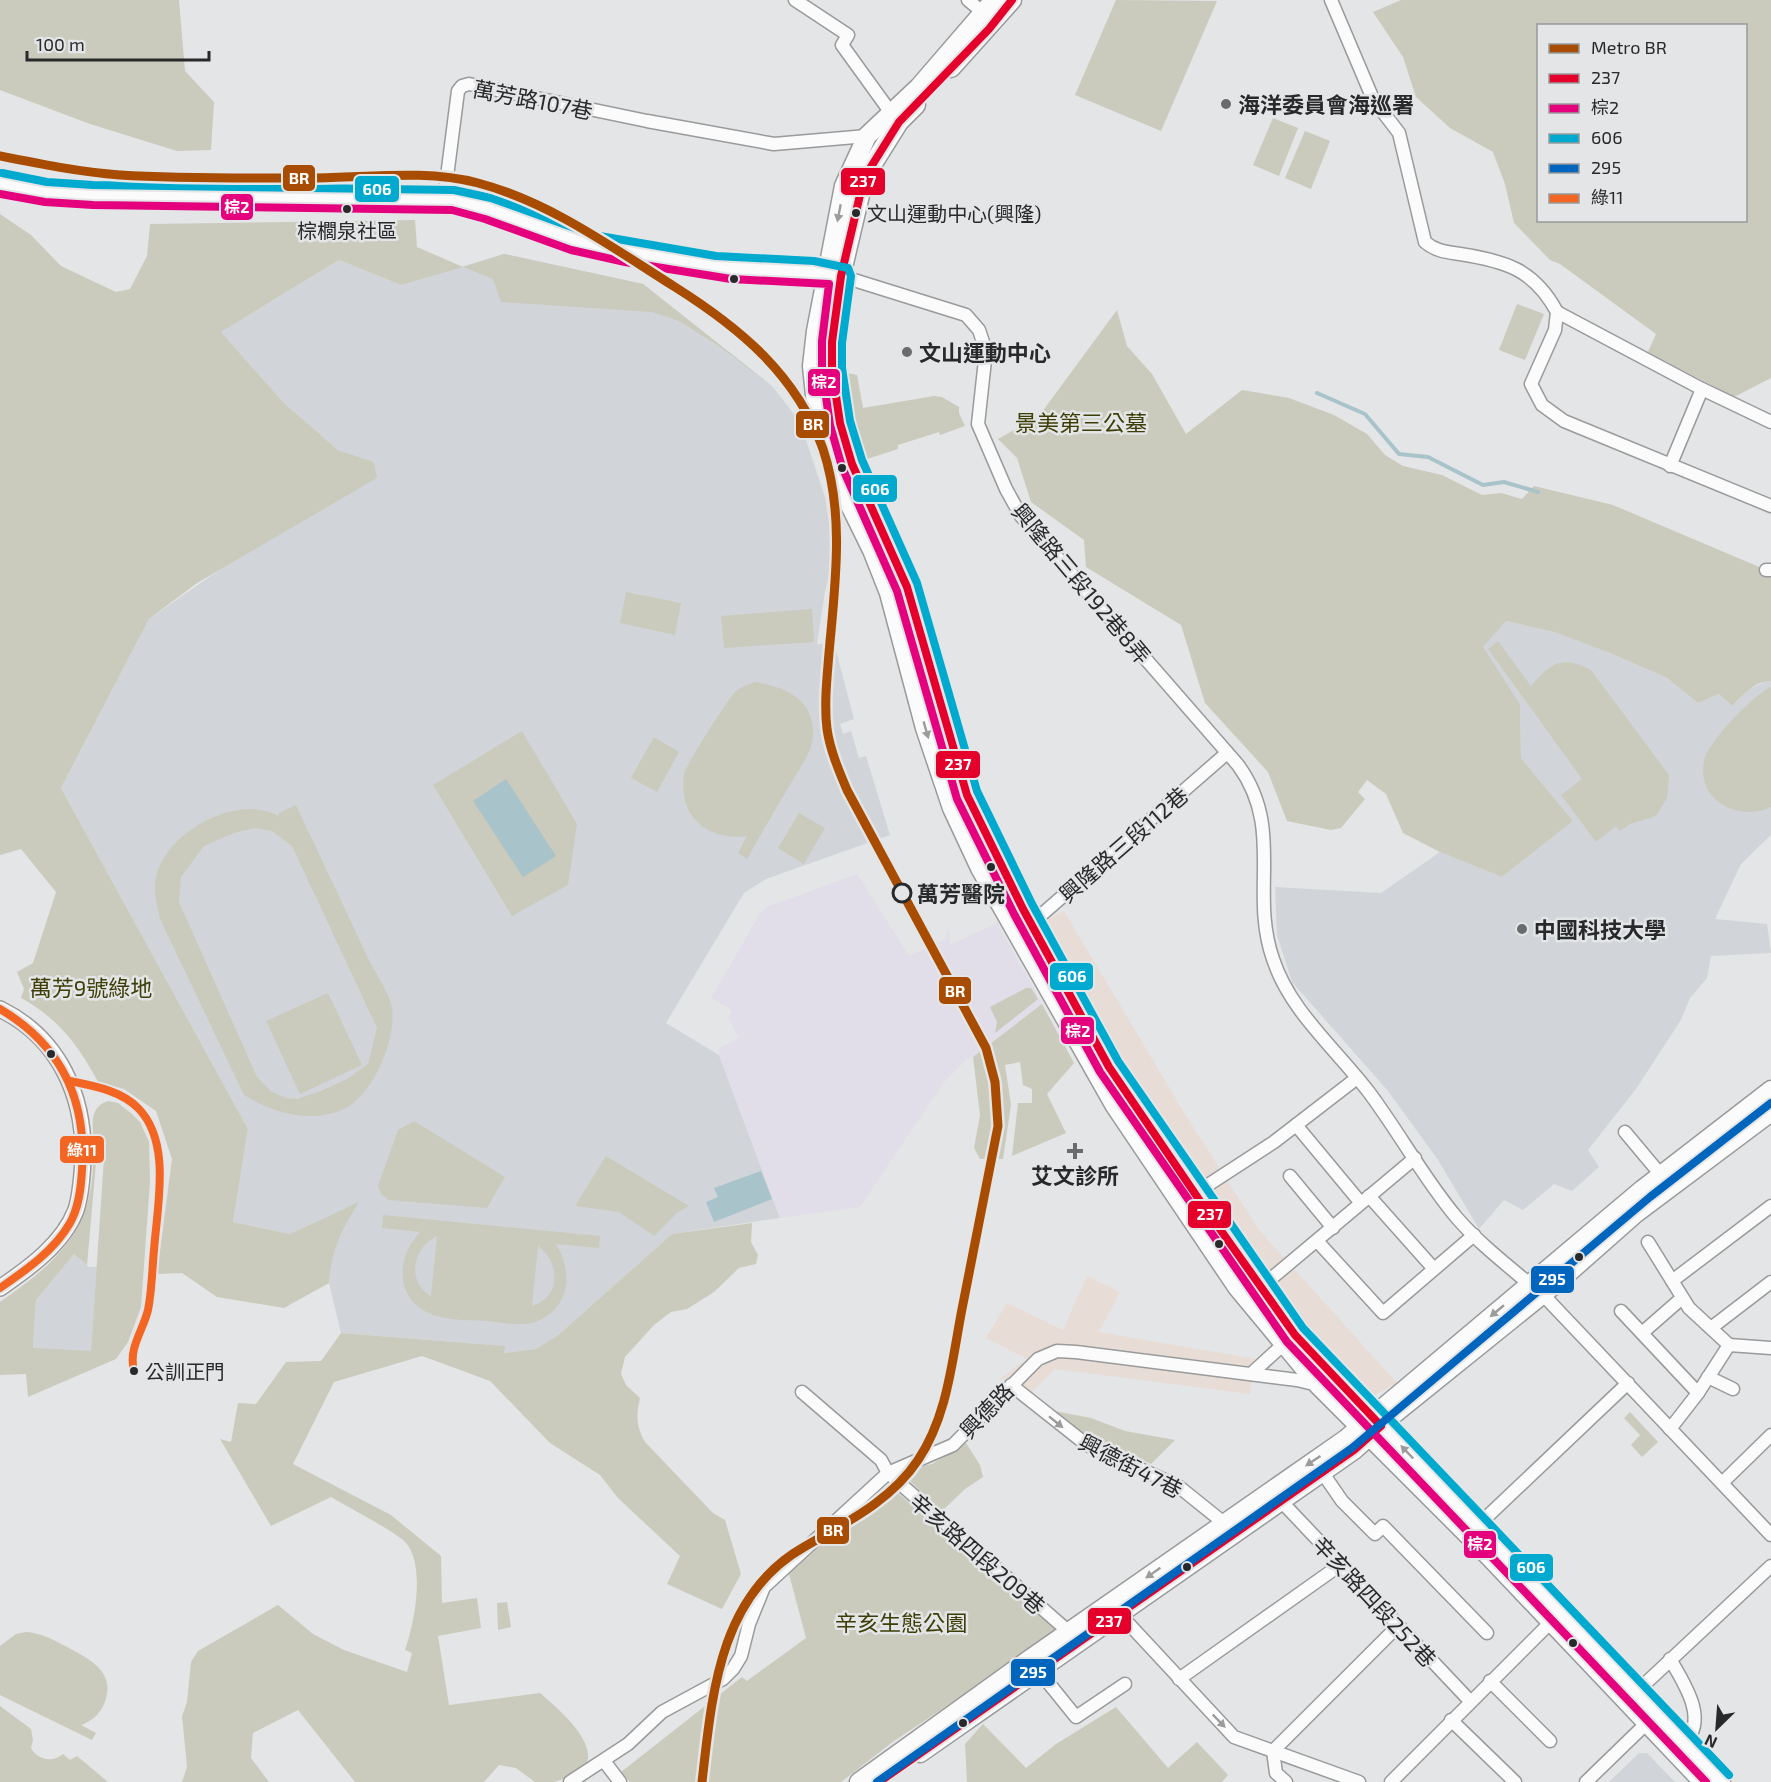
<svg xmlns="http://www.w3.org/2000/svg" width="1771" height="1782" font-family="'Exo 2','Noto Sans TC',sans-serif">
	<rect width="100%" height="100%" fill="#e4e5e6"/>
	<g fill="#e8ddd6">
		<polygon points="1064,911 1188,1119 1259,1230 1397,1383 1369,1398 1271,1291 1038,925"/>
		<polygon points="1087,1276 1120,1292 1099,1332 1256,1359 1250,1394 1055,1369 1032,1392 1001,1378 1027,1359 986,1338 1007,1303 1063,1330"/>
	</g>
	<g fill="#d1d5da">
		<polygon points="504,254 643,284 773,387 800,422 825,497 834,554 825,591 817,644 834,643 854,719 840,724 843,734 851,731 859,758 866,756 890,835 766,879 744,893 666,1023 719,1055 780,1218 672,1234 548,1344 536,1349 504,1353 504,1346 341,1333 329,1283 331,1256 340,1231 358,1203 290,1234 233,1222 248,1129 61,788 149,619 374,462 338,450 283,402 221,332 339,260 401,285"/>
		<polygon points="1506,621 1554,632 1610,653 1667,678 1698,703 1719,694 1732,706 1748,690 1766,681 1771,681 1771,835 1741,864 1715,919 1767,924 1771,953 1711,956 1707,978 1690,998 1681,1020 1636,1089 1588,1150 1599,1167 1572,1191 1554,1184 1523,1210 1504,1200 1479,1229 1438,1160 1388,1091 1292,982 1277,935 1275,887 1381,893 1440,852 1502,877 1573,821 1521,758 1520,704 1482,647"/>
		<polygon points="74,1254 89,1267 97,1267 91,1352 33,1349 36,1300"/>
		<polygon points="1639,1753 1647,1753 1675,1782 1609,1782"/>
	</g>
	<polygon fill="#e1dde9" points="857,874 909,956 945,939 949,927 950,945 997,923 1042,1004 983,1051 966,1060 943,1083 860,1207 780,1218 719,1055 719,1048 739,1038 728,1018 732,1010 711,998 760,914 767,907"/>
	<g fill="#cacbbc" fill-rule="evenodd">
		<polygon points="0,0 179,0 185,71 214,102 211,150 177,151 90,124 0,90"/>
		<polygon points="1116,0 1217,1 1161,131 1075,95"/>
		<path d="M1401 0H1771V378L1734 397 1648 352 1656 334 1560 264 1550 260 1514 223 1505 184 1493 152 1450 128 1416 97 1403 57 1373 12ZM1538 26H1746V220H1538Z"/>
		<polygon points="1273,118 1298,128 1279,176 1253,165"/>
		<polygon points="1305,131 1330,141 1311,189 1285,178"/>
		<path d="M0 214 31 235 61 266 116 292 130 289 147 256 150 224 415 220 417 247 463 267 504 254 643 284 773 387 719 346 679 321 652 312 501 302 493 279 463 267 401 285 339 260 221 332 283 402 338 450 374 462 377 478 197 583 149 619 61 788 248 1129 233 1222 290 1234 359 1202C341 1231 332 1248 329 1283L284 1308 217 1297 182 1273 157 1274 172 1159 156 1111 124 1089 98 1082C79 1046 58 1018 21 998L24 989 17 972 33 963 56 892 21 849 0 855Z"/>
		<polygon points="1517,304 1544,314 1525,360 1499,350"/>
		<path d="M1117 310 1127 346 1152 374 1186 434 1242 390 1289 398 1334 415 1367 434 1385 455 1403 466 1442 475 1482 495 1501 493 1522 499 1534 486 1613 505 1771 572V681C1756 680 1742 696 1732 706L1719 694 1698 703 1667 678 1610 653 1554 632 1506 621 1483 647 1520 704 1521 758 1573 821 1502 877 1440 852 1403 833 1386 794 1367 780 1358 792 1365 799 1341 828 1331 830 1287 821 1268 772 1205 703 1181 625 1086 567 1084 540 1031 502 1017 458 998 439 1039 416Z"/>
		<polygon points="847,373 857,375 863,408 934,396 942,397 959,407 959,413 965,426 940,435 939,432 898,445 898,449 861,461 846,417 851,408"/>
		<polygon points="626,592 681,603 675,635 620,623"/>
		<polygon points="812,609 814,642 724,648 721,616"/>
		<path d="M1498 641 1531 686C1551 663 1561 655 1591 670L1669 775 1667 798 1656 816 1630 824 1620 831 1616 826 1596 842 1561 795 1582 779 1488 649Z"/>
		<path d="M755 682C785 687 815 699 813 736 812 754 795 775 787 790 773 813 760 836 747 859L738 853 747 836C706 841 678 816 684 774 685 766 728 699 735 692 741 687 748 684 755 682Z"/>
		<path d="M1771 687V807C1739 822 1696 801 1704 761 1707 743 1754 694 1771 687Z"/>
		<polygon points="522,731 577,824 568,885 512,916 433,785"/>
		<polygon points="654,737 679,752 657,792 631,778"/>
		<path d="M296 805C320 856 344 907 368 958 374 971 390 994 392 1007 397 1038 373 1096 344 1109 310 1124 273 1113 244 1095L160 919C157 904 152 889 157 873 169 831 238 793 279 816V813ZM255 828 272 831 292 846 377 1028 368 1064 347 1079 321 1091 297 1099 286 1098 272 1092 257 1077 179 902 181 877 204 846 234 833Z"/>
		<polygon points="799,813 825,828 804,864 778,848"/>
		<polygon points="1026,988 1031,988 1038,999 995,1033 997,1022 990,1007"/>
		<polygon points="328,993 362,1065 300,1094 266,1021"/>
		<polygon points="1042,1004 1074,1063 1047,1094 1066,1133 1012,1156 1018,1103 1032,1103 1032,1089 1023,1085 1020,1062 1005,1065 1011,1105 1003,1159 980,1159 974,1148 980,1115 973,1057"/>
		<path d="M108 1101 118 1103 132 1114 140 1122 149 1142 150 1182 141 1307 128 1342 116 1359 28 1397 26 1374 0 1375V1302C54 1264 91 1234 93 1164L96 1163 87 1265 74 1254 36 1300 33 1348 91 1351 105 1143H94C93 1125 88 1108 108 1101Z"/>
		<polygon points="414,1121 505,1177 487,1208 389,1200 382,1195 378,1186 398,1130"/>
		<polygon points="606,1156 689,1206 678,1212 654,1236 619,1212 575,1206"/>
		<path d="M383 1215 600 1236 599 1248 556 1244C573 1271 571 1306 538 1321 523 1327 503 1323 488 1321 472 1320 453 1321 437 1316 395 1304 394 1260 420 1232L382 1228ZM437 1236 431 1296H430C406 1280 413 1247 437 1236ZM538 1246C561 1263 561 1297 532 1306Z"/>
		<path d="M752 1223 751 1242 758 1255 756 1264 739 1268 714 1292 687 1309 671 1312 654 1325 625 1357 621 1374 626 1385 640 1398C636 1415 636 1426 645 1442L713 1513 725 1520 741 1574 722 1609 667 1584 680 1556 618 1498 600 1475 550 1443 490 1381 422 1356 334 1382 293 1464 391 1515 441 1556 442 1603 477 1598 481 1628 438 1636 449 1705 540 1693C557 1708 598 1741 586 1766L572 1776 554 1782H535L516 1768 499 1765 484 1782H355L298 1710 253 1733 251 1758 269 1782H182L187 1767 182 1716 187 1702 191 1662 198 1651 278 1605 313 1634 344 1650 407 1672 412 1653 405 1650C414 1624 426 1567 406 1543 398 1533 346 1506 331 1497L271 1526 220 1439 231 1442 238 1403 256 1404 286 1362 321 1361 341 1333 505 1346 504 1353 536 1349 557 1336 672 1234Z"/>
		<polygon points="1054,1411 1091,1418 1125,1431 1175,1440 1151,1464 1087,1436"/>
		<polygon points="1630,1412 1658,1442 1642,1457 1631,1445 1640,1435 1624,1418"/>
		<polygon points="966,1443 980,1465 983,1477 965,1489 942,1511 908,1479 918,1467 932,1464"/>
		<polygon points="885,1488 892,1488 1056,1629 1055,1634 894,1741 841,1782 630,1782 621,1772 742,1677 747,1681 806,1638 789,1574"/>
		<polygon points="507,1602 511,1627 498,1630 497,1603"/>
		<path d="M26 1632C41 1633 52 1639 65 1646 88 1658 118 1672 104 1704 99 1715 92 1721 81 1725L96 1733 92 1740 0 1695V1646L16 1634Z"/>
		<path d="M0 1706 31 1729 33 1740 31 1748C37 1760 53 1763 63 1754L70 1760 77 1756 108 1782H0Z"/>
		<polygon points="1116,1707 1168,1768 1197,1742 1228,1775 1222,1782 967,1782 965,1744 983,1724 1026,1768 1056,1744"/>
	</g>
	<g fill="#a8c3ca">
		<polygon points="506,779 556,856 523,877 473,801"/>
		<polygon points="761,1171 772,1199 714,1222 706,1202 718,1197 714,1188"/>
	</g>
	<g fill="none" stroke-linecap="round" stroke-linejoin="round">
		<polyline stroke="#a8c3ca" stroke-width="4" points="1317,393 1365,414 1399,454 1428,457 1483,485 1504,482 1538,492"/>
		<defs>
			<g id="minor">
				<polyline points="795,0 848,35 842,45 894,117"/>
				<polyline points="968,0 987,16"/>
				<path d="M1331 0 1373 99 1399 133 1425 242C1435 251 1447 252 1460 254 1505 261 1534 269 1557 312L1555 330 1531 384 1542 405 1564 421 1771 506"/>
				<polyline points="444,200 458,91 462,86 469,84 647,121 774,144 867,136"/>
				<path d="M841 276 966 315 979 330 986 351 978 424 1006 489 1021 516 1238 765C1285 829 1249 891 1273 959 1290 1011 1335 1048 1368 1091 1399 1132 1424 1179 1457 1218 1484 1249 1518 1273 1548 1300L1771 1535"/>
				<polyline points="1557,312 1702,389"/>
				<polyline points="1670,466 1702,389 1771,422"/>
				<polyline points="1766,570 1771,570"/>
				<polyline points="1025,924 1032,923 1227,753"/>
				<polyline points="1296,1125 1360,1202"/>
				<polyline points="1625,1132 1661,1175"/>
				<polyline points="1290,1176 1333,1228"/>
				<polyline points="1191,1196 1274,1142 1357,1078"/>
				<polyline points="1369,1196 1434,1269"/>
				<polyline points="1318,1242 1383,1313 1474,1235"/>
				<polyline points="1648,1242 1689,1308 1729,1345"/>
				<polyline points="1672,1281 1771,1206"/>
				<polyline points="1261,1287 1415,1158"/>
				<polyline points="1621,1311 1698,1393"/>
				<polyline points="1711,1328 1771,1282"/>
				<polyline points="1642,1333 1682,1298"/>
				<polyline points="1729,1345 1771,1348"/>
				<polyline points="1251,1374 1288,1340"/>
				<polyline points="1708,1377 1733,1389"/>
				<polyline points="1011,1385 1087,1445 1178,1486 1224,1523"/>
				<polyline points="802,1392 881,1460 888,1473 1069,1632"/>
				<polyline points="1670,1429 1698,1393 1729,1345"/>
				<polyline points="1322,1472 1342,1501 1375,1534 1383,1526 1487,1633"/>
				<polyline points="1722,1483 1771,1435"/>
				<polyline points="1281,1501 1470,1701"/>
				<polyline points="1472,1531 1628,1383"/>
				<polyline points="1115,1609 1234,1737 1359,1782"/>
				<path d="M1670 1659C1684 1683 1709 1720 1684 1743"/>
				<polyline points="1038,1670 1076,1717 1125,1684"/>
				<polyline points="1179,1679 1340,1565"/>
				<polyline points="1490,1681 1550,1741"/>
				<polyline points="1632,1696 1771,1566"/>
				<polyline points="1451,1720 1515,1782"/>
				<polyline points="604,1761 620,1782"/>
				<polyline points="570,1782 628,1744 662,1712 723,1679 733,1669 741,1656 749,1624 764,1587 888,1473 953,1445 1038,1359 1057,1351 1076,1352 1297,1380 1318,1385"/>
				<polyline points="1286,1782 1276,1773 1273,1751 1398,1626"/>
				<polyline points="1391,1782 1551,1622"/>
				<polyline points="1586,1782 1652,1718"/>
			</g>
			<g id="tertiary">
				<path d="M0 183 46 192 93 195 453 200C502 207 544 235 592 245 638 254 686 264 733 269 768 272 802 267 838 275"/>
				<path d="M0 1009C59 1038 85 1096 83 1160 82 1177 81 1194 76 1210 63 1244 29 1268 0 1288"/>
			</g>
			<g id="secondary">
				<polyline points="994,0 919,87 867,136 844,186 816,331 812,366 818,424 840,485 872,550 889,593 925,728 952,808 980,868 1115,1106 1237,1287 1319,1386 1482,1549 1703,1782"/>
				<polyline points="951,68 1012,0"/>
				<polyline points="916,105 899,122 864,178 841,276 832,342 832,369 840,423 852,464 907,587 947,732 977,819 1023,909 1109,1067 1295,1335 1721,1782"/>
				<polyline points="920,1753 1354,1450 1394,1414 1559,1281 1636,1213 1771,1112"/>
				<polyline points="859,1782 1030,1659 1346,1439 1643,1189 1771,1090"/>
			</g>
		</defs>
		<use href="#minor" stroke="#999a9b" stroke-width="15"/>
		<use href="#tertiary" stroke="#999a9b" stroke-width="18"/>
		<use href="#secondary" stroke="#999a9b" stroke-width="21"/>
		<use href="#minor" stroke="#fbfbfb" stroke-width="12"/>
		<use href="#tertiary" stroke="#fbfbfb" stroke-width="15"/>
		<use href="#secondary" stroke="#fbfbfb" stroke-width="18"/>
		<defs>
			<polyline id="bus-1" points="879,1782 1354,1450 1381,1426 1295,1335 1200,1201 1109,1067 1023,909 967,795 907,587 852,464 840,423 832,369 832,342 841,276 864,178 899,122 989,29 1012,0"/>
			<polyline id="bus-2" points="0,194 45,202 93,205 452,210 485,219 571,250 625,262 731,279 829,284 822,341 822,369 830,425 842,467 897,591 957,799 1014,914 1100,1072 1287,1342 1706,1782"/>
			<polyline id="bus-3" points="2,173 47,182 93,185 454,190 491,198 594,235 716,256 814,261 848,268 851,276 842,343 842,368 850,421 862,460 917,583 977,791 1032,904 1118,1061 1303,1328 1729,1775"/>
			<polyline id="bus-4" points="877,1782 1352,1448 1650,1197 1771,1103"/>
			<g id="bus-5">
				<path d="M0 1009C61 1045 87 1099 82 1170 81 1188 79 1207 70 1223 54 1251 26 1270 0 1288"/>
				<path d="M70 1081C93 1086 120 1090 138 1108 172 1142 157 1207 154 1250 152 1270 152 1290 148 1310 143 1331 128 1348 134 1371"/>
			</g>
		</defs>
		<use href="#bus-1" stroke="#e3e5e7" stroke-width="12"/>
		<use href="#bus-2" stroke="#e3e5e7" stroke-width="12"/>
		<use href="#bus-3" stroke="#e3e5e7" stroke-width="12"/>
		<use href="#bus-4" stroke="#e3e5e7" stroke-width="12"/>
		<use href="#bus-5" stroke="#e3e5e7" stroke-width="12"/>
		<use href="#bus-1" stroke="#e4002b" stroke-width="8"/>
		<use href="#bus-2" stroke="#e5007d" stroke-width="8"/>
		<use href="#bus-3" stroke="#00a9ce" stroke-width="8"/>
		<use href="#bus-4" stroke="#0065bd" stroke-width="8"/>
		<use href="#bus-5" stroke="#f26522" stroke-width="8"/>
		<defs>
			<path id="metro-1" d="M0 156C40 164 80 172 120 175 184 179 248 178 312 178 367 178 424 169 478 183 550 202 613 248 675 287 740 328 797 375 823 449 845 515 835 585 829 653 827 678 824 704 827 729 830 750 839 771 847 790L986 1048 995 1082 998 1126C986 1187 974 1248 962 1309 952 1360 948 1415 918 1460 891 1501 845 1523 804 1547 719 1595 712 1695 702 1782"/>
		</defs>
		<use href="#metro-1" stroke="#e3e5e7" stroke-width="14"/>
		<use href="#metro-1" stroke="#a74c00" stroke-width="9"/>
	</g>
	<defs><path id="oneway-solid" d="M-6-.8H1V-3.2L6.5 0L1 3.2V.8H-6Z" transform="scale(1.5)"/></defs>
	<g fill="#9c9c9d">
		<use href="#oneway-solid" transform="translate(839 213) rotate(101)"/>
		<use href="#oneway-solid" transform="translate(926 730) rotate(74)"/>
		<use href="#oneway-solid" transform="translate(1497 1311) rotate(140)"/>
		<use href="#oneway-solid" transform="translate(1056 1422) rotate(39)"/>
		<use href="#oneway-solid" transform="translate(1407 1452) rotate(-134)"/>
		<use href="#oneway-solid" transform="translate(1313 1461) rotate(146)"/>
		<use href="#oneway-solid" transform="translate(1153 1573) rotate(145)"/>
		<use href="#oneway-solid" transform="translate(1219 1721) rotate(46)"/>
	</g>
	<g fill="#6a6b6c" stroke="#e3e5e7" stroke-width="2">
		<circle cx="1226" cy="104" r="6"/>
		<circle cx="907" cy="352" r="6"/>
		<circle cx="1522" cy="929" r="6"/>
		<path d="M1072 1142h6v6h6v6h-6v6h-6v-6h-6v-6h6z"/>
	</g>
	<g fill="#28292a" stroke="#e3e5e7" stroke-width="2">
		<circle cx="347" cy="209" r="5"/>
		<circle cx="856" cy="213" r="5"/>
		<circle cx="734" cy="279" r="5"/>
		<circle cx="842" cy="468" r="5"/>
		<circle cx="991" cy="867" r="5"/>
		<circle cx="51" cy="1054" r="5"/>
		<circle cx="1219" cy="1244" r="5"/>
		<circle cx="1579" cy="1257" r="5"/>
		<circle cx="134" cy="1371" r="5"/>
		<circle cx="1187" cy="1567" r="5"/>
		<circle cx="1573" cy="1643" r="5"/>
		<circle cx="963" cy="1723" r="5"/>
	</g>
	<circle fill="#e3e5e7" stroke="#28292a" stroke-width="3" cx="902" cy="893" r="9"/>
	<g text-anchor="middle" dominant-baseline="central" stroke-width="5" stroke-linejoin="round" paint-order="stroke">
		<g font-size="20" fill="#28292a" stroke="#e3e5e7" text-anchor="start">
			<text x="867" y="213">文山運動中心(興隆)</text>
			<text x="347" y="230" text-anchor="middle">棕櫚泉社區</text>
			<text x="145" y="1371">公訓正門</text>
		</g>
		<g font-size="22" fill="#28292a" stroke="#e3e5e7">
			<text transform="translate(533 99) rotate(11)">萬芳路107巷</text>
			<text transform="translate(1082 583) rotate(50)">興隆路三段192巷8弄</text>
			<text transform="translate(1123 844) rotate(-41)">興隆路三段112巷</text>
			<text transform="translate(986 1410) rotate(-46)">興德路</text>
			<text transform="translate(1131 1465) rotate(27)">興德街47巷</text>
			<text transform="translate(978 1553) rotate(41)">辛亥路四段209巷</text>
			<text transform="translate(1375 1601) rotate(47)">辛亥路四段252巷</text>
		</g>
		<g font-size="22" font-weight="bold" fill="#28292a" stroke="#e3e5e7" text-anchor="start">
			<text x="1238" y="104">海洋委員會海巡署</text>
			<text x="919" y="352">文山運動中心</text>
			<text x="1534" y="929">中國科技大學</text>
			<text x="1075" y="1175" text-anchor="middle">艾文診所</text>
		</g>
		<g font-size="22" fill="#3d3d05" stroke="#e3e5e7">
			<text x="1081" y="422">景美第三公墓</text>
			<text x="91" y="987">萬芳9號綠地</text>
			<text x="901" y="1622">辛亥生態公園</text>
		</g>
		<g font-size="22" font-weight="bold" fill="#28292a" stroke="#e3e5e7" text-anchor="start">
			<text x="917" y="893">萬芳醫院</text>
		</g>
	</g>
	<g stroke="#e3e5e7" stroke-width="2">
		<rect x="282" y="164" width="34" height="28" rx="6" fill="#a74c00"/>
		<rect x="840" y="167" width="46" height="29" rx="6" fill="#e4002b"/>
		<rect x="354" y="175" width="46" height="28" rx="6" fill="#00a9ce"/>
		<rect x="220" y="193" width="34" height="28" rx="6" fill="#e5007d"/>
		<rect x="807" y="368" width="34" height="29" rx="6" fill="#e5007d"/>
		<rect x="795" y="410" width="35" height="29" rx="6" fill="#a74c00"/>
		<rect x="852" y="474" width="46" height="29" rx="6" fill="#00a9ce"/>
		<rect x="935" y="750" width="46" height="29" rx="6" fill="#e4002b"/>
		<rect x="1049" y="962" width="45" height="29" rx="6" fill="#00a9ce"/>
		<rect x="938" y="976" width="34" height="29" rx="6" fill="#a74c00"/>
		<rect x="1060" y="1016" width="35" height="29" rx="6" fill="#e5007d"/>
		<rect x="59" y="1135" width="46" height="29" rx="6" fill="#f26522"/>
		<rect x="1187" y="1200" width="45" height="29" rx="6" fill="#e4002b"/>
		<rect x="1530" y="1265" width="45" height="29" rx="6" fill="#0065bd"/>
		<rect x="816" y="1516" width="34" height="29" rx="6" fill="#a74c00"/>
		<rect x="1463" y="1530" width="34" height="29" rx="6" fill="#e5007d"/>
		<rect x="1509" y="1553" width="45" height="29" rx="6" fill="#00a9ce"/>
		<rect x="1087" y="1607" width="45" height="28" rx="6" fill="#e4002b"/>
		<rect x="1010" y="1658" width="46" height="29" rx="6" fill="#0065bd"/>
	</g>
	<g font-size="16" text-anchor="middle" font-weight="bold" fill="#fff">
		<text x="299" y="184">BR</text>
		<text x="863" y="187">237</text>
		<text x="377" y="195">606</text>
		<text x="237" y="213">棕2</text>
		<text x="824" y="388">棕2</text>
		<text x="813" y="430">BR</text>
		<text x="875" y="495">606</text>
		<text x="958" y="770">237</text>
		<text x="1072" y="982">606</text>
		<text x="955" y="997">BR</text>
		<text x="1078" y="1037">棕2</text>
		<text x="82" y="1156">綠11</text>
		<text x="1210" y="1220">237</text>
		<text x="1552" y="1285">295</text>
		<text x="833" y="1536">BR</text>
		<text x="1480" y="1550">棕2</text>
		<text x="1531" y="1573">606</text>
		<text x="1109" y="1627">237</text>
		<text x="1033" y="1678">295</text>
	</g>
	<rect x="1537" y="24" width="210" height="198" fill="#e3e5e7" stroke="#989a9b" stroke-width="1.5"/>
	<rect x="1549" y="44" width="30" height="9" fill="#a74c00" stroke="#989a9b" stroke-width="1.5"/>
	<text x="1591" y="54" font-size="18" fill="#28292a">Metro BR</text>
	<rect x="1549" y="74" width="30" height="9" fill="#e4002b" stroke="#989a9b" stroke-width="1.5"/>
	<text x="1591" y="84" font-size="18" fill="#28292a">237</text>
	<rect x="1549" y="104" width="30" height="9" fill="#e5007d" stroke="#989a9b" stroke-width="1.5"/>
	<text x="1591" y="114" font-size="18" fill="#28292a">棕2</text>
	<rect x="1549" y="134" width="30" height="9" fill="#00a9ce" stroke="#989a9b" stroke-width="1.5"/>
	<text x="1591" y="144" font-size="18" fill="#28292a">606</text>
	<rect x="1549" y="164" width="30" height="9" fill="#0065bd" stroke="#989a9b" stroke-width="1.5"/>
	<text x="1591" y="174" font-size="18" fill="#28292a">295</text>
	<rect x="1549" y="194" width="30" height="9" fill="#f26522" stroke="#989a9b" stroke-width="1.5"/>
	<text x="1591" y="204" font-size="18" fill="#28292a">綠11</text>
	<g transform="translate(1717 1728) rotate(205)" stroke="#e3e5e7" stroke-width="4.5" paint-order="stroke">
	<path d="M0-4.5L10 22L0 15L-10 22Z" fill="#28292a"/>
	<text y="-9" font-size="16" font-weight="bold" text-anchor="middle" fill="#28292a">N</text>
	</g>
	<path d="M27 51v9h182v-9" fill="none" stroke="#28292a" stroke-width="3"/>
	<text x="36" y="51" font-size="18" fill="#28292a" stroke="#e3e5e7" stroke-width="4.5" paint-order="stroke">100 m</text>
</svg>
